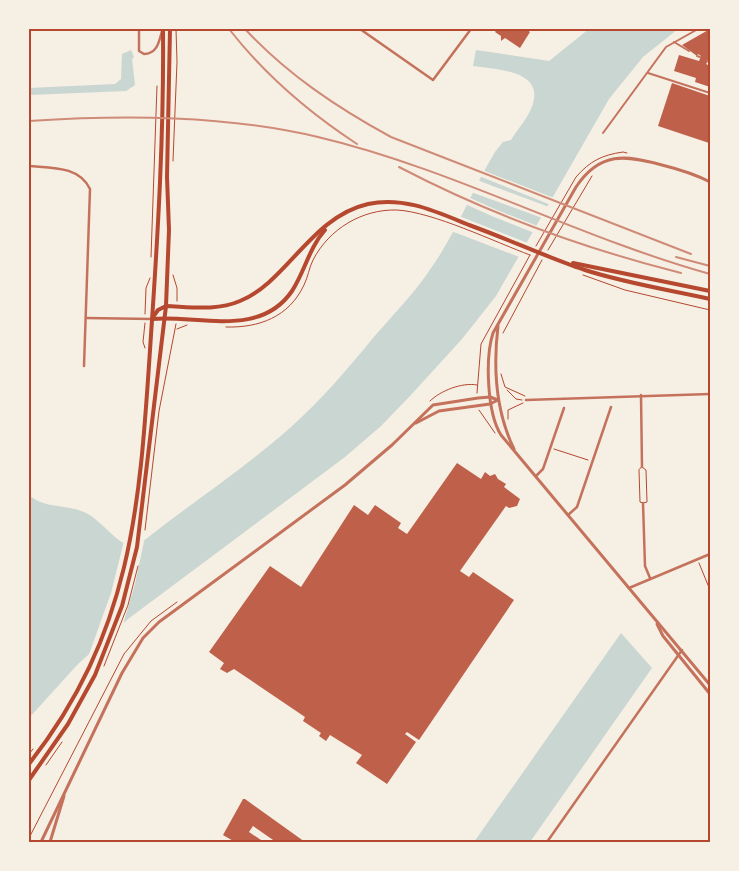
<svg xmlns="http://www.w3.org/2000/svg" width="739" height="871" font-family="Commissioner,sans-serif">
	<rect width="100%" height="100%" fill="#f6efe4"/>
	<g fill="#c9d6d2">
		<path d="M589 29H678L643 57 609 99 496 296 462 339 410 396 381 426 345 457 128 619 77 665 29 718V495C45 509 65 504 84 512 102 520 114 542 131 546L146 539C194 501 245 468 291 427 321 400 347 370 373 338 391 317 411 297 427 274 455 236 471 192 495 152L503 142 511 140C518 128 532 114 534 99 539 70 493 69 473 66L476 50 549 61Z"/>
		<polygon points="131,50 134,57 132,59 135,85 126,91 29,95 29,88 115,84 121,79 122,54"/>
		<polygon points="621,633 652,668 530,842 474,842"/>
	</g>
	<g fill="#f6efe4">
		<polygon points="482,170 554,198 556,199 553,205 551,205 479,176"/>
		<polygon points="477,180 549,207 551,208 545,219 471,192"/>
		<polygon points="468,197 497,210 540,227 537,234 494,217 465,204"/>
		<polygon points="459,216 530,244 522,258 451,231"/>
		<polygon points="145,537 135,584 122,628 88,657 111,593 124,541 131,544"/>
	</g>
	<g fill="#bf614a">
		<polygon points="497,29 526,29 530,32 520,48 505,38 501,41 501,36 495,32"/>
		<polygon points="710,29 710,58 706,64 710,66 710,87 695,82 696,78 674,71 679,55 699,61 701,56 698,54 697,56 682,45"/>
		<polygon points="672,83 710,96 709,143 658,126"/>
		<polygon points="457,463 481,479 485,472 490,476 495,474 498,479 506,484 504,487 520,499 517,506 509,508 506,506 460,571 469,577 473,572 514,600 419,740 407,732 405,734 416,742 387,784 356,763 362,755 330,735 326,741 319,736 321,733 303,721 305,717 234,669 227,673 220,669 224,663 209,652 270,566 301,587 354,505 368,515 375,505 401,523 398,528 407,534"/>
		<polygon points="243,799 245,799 305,842 276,842 253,826 249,832 264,842 235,842 223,835"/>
	</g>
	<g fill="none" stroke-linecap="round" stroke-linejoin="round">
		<g stroke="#b5482f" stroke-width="1">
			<polyline points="173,161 177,62 176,29"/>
			<path d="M536 246 576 177C590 161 602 155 623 152L627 153"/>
			<polyline points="548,250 592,176"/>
			<polyline points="151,257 157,86"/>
			<polyline points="173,275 177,288 177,301"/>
			<polyline points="583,275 625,290 710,310"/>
			<polyline points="145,314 146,288 150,278"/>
			<polyline points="145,323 143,342 145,348"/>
			<path d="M226 327C259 328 289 317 304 285 308 277 309 268 313 260 329 229 362 209 397 210 433 212 495 242 530 255"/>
			<polyline points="177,329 187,325"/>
			<polyline points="503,333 542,260"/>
			<polyline points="501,374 505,387 525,396"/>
			<polyline points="507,390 516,399 522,400"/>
			<polyline points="477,393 481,344 530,255"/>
			<path d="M430 401C440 391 462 382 477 385"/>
			<polyline points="479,410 495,433"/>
			<polyline points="508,419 508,410 523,403"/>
			<polyline points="554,449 588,460"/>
			<polygon points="642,467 646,470 647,502 643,503 640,502 639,470"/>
			<polyline points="145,530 159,411 176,324"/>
			<polyline points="699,563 710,590"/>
			<polyline points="104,666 128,605 138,566"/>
			<polyline points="29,754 33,749"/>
			<polyline points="46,765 62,742"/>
			<polyline points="29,838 124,654 151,621 177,602"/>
		</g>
		<g stroke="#c5725c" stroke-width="2">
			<polyline points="674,42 689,51"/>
			<polyline points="697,56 700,57"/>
			<polyline points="707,61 710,62"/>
			<polyline points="648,73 710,93"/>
			<polyline points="603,133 666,47 698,29"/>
		</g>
		<g stroke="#c5725c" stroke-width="2.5">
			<path d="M139 29V51L144 54C157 54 159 42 162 31"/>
			<polyline points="360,29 433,80 471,29"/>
			<path d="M29 166C52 168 79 166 90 189L84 366"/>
			<polyline points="86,318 152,319"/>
			<polyline points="641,395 642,467"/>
			<polyline points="526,400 710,394"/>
			<polyline points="536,476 543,469 564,408"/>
			<polyline points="643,503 645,566 650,578"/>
			<polyline points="568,515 577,507 611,407"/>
			<polyline points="629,588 710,554"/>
			<polyline points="709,672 710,672"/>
			<polyline points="547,842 682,650"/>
		</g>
		<g stroke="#c5725c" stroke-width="3">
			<path d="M710 182C695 174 678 169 662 165 626 155 600 151 576 187L493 333C485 358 487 413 501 435L710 685"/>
			<path d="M498 326C493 368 495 410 514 449"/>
			<polyline points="416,423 439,411 490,404 498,400"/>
			<polyline points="657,624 663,636 710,694"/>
			<polyline points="41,842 122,673 143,638 159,622 345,485 392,445 433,405 478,398 490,397 498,400"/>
			<polyline points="50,842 64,796"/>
		</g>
		<g stroke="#b5482f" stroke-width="4">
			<polyline points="573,263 710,291"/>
			<path d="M153 317 158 310 166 306C191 307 217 311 240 301 287 282 311 217 368 204 404 196 437 212 469 225 508 239 546 257 585 270 625 283 670 290 710 299"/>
			<path d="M152 319C199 315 260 338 292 291 305 271 309 248 325 230"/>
			<path d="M29 764C135 629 140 499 151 335 158 233 164 131 163 29"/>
			<polyline points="29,780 68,724 95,675 122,606 137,547 166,306 169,230 167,177 170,29"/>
		</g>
		<g stroke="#cf8b77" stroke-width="2">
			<path d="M229 29C265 75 308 112 357 144"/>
			<path d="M245 29C287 74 336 107 391 137L691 254"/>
			<path d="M29 121C124 115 225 115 318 137 453 169 577 237 710 274"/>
			<path d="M399 167C489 214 582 248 681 273"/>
			<polyline points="676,257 710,266"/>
		</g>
	</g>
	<rect width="739" height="871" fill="none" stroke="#f6efe4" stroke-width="60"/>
	<rect x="30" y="30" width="679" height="811" fill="none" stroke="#b5482f" stroke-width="2"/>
</svg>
